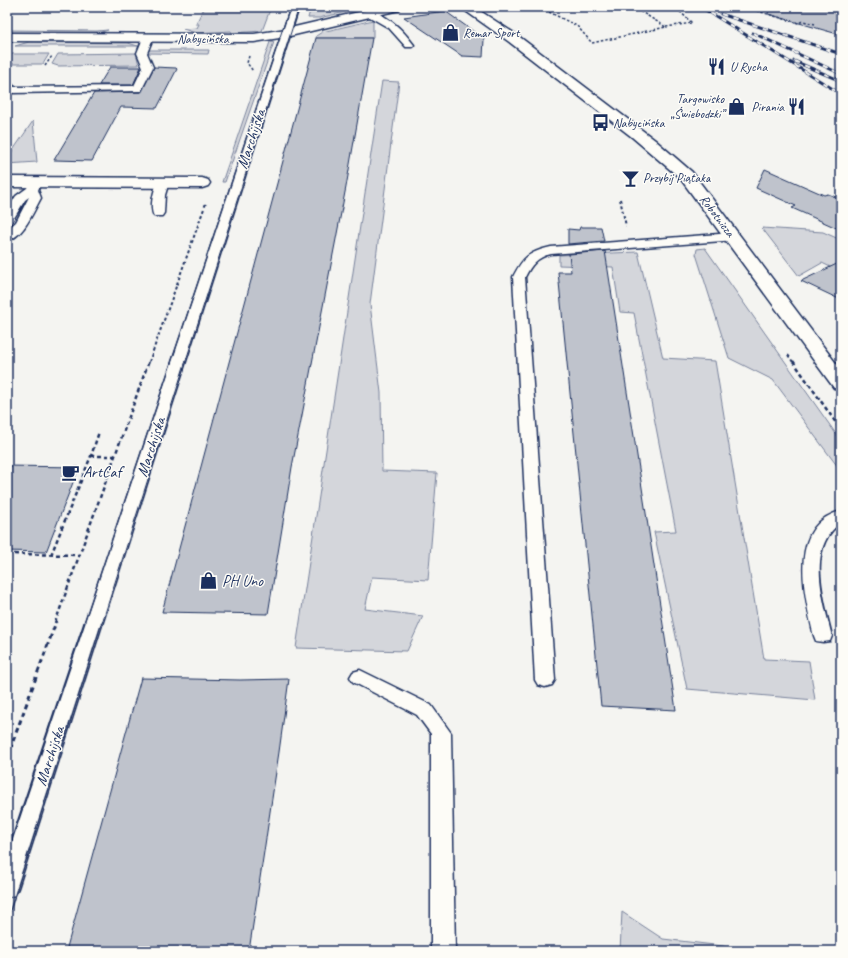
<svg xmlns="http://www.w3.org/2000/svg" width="848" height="958" font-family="Caveat,sans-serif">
	<rect width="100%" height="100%" fill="#f4f4f1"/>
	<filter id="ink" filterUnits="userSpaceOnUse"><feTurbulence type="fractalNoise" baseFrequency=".025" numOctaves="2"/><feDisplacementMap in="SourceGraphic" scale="8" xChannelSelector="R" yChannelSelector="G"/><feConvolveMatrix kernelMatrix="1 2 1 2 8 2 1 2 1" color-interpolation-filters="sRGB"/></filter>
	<g filter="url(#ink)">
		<g fill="#d4d6db" stroke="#78829c">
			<polygon points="204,7 271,7 262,31 232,33 231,31 196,33 183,29 197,28 199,24 196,24"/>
			<polygon points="311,7 367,7 319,18 308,18"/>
			<polygon points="373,20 373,38 316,38 316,36 322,32"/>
			<polygon points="7,30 97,31 108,30 95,34 7,33"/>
			<polygon points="272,41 274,42 225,182 222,182 270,42"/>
			<polygon points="29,42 128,43 138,46 15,46"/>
			<polygon points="149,50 209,50 208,54 148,53"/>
			<polygon points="136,53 139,65 58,66 52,64 58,54"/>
			<polygon points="9,54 49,54 43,64 7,64 7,57"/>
			<polygon points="382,81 399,82 370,304 381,393 382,471 437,473 428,580 372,577 365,609 423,616 407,651 296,648"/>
			<polygon points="33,121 37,162 7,164 7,159"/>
			<polygon points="762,228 823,232 841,240 841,272 822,263 799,276"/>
			<polygon points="705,248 841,441 841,471 773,380 729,358 696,254 697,249"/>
			<polygon points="638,252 663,358 715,361 764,659 809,661 815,700 687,689 654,532 676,531 634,313 620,312 613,267 559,265 559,255"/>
			<polygon points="622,912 663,939 723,946 742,951 620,951"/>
		</g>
		<g fill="#bfc3cc" stroke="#1b2f5e">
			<polygon points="769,7 841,7 841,35 768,14"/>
			<polygon points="445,11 484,39 483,57 462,56 404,17"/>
			<polygon points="316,38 372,38 346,187 292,467 268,614 162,612"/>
			<polygon points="110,67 141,67 133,85 99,85"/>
			<polygon points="154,67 176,68 177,69 157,108 121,107 92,161 54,160 94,93 141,92"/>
			<polygon points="765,169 824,195 828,194 841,199 841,230 792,208 796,206 756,188"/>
			<polygon points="580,227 601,227 604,241 568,244 568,229 579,230"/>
			<polygon points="605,251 648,526 676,710 601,706 558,272 571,272 569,254"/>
			<polygon points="841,262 841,300 801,281"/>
			<polygon points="7,466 79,467 46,552 7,551"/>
			<polygon points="141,678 240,680 289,679 279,752 249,951 66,951"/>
		</g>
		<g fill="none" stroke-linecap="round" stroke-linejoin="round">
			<defs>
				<g id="lane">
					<polygon points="291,7 299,7 18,888 15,895 7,897 7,855"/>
					<path d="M371 11C389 16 403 30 414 45L412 47H406L389 28 368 16 367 14Z"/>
					<polygon points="148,35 153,38 147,53 153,67 141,91 11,93 7,92 7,82 11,83 14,87 134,86 143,67 137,53 143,38"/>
					<path d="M163 179 167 180 169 182 165 195 164 213 162 216H154C149 207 154 188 159 180Z"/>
					<path d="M35 180 39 181 41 183 38 190 41 198C33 212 24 236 7 241V230L16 222 29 197 25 200 11 223 7 224V210L16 196 27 188 31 181Z"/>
					<path d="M732 233 736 234 738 237 736 240 551 254C537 257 531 265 525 277L555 680 552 685 545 687 538 685 535 680 513 277C523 257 529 252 551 247Z"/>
					<path d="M841 511V523C805 547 824 602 832 636L830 641 823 642 816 641 814 636C805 597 786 525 841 511Z"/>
					<polygon points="360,670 431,705 451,733 455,951 431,951 431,734 417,715 353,682 350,677 353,672"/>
				</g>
				<polygon id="street" points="7,177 202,178 208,180 210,183 208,186 202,188 7,187"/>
				<g id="secondary">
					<polygon points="380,7 401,7 399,10 286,37 254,42 7,41 7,33 254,34 286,29"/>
					<polygon points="460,7 474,7 517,35 655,140 692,172 841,370 841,390 834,388 680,178 632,137 508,41"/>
				</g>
			</defs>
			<use href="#lane" stroke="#1b2f5e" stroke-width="3"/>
			<use href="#street" stroke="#1b2f5e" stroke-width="3"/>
			<use href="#secondary" stroke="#1b2f5e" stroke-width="3"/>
			<g stroke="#1b2f5e" stroke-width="1.5" stroke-dasharray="2.5 2" stroke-linecap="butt">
				<polyline points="7,7 9,7"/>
				<polyline points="440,7 446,8"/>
				<polyline points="724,7 727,8"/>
				<polyline points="744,7 798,23 803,21 815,24"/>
				<polyline points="416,9 427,7"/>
				<polyline points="545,10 577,26 592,43 666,27 633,7"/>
				<polyline points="666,27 692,23 675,7"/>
				<polyline points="249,56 247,63 253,71"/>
				<polyline points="45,66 52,56"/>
			</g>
			<g stroke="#1b2f5e" stroke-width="2" stroke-dasharray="3 2.5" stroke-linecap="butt">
				<polyline points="620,199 626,226"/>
				<polyline points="788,355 793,362"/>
				<polyline points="149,362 206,203"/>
			</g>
			<g stroke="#1b2f5e" stroke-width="2.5" stroke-dasharray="4 3" stroke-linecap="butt">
				<polyline points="793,361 841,430"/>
				<polyline points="91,456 115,456"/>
				<polyline points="7,554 80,555"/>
				<polyline points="51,555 91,456 99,432"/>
				<polyline points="55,623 149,361"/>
			</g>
			<polyline stroke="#1b2f5e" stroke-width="3" stroke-dasharray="5 4" stroke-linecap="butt" points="7,758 56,622"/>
			<use href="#lane" fill="#fdfcf7" fill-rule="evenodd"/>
			<use href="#street" fill="#fdfcf7" fill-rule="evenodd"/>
			<use href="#secondary" fill="#fdfcf7" fill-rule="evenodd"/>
			<g stroke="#1b2f5e" stroke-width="1">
				<polyline points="84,623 290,7"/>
				<polyline points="102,623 299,7"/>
			</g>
			<g stroke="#1b2f5e" stroke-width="1.5">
				<polyline points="7,855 85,622"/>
				<polyline points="7,920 102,622"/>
			</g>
			<defs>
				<g id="rail">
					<polyline points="701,7 841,94"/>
					<polyline points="721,14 841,54"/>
					<polyline points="753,33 841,74"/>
					<polyline points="794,61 841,81"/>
				</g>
			</defs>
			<use href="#rail" stroke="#1b2f5e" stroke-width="3"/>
			<use href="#rail" stroke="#fdfcf7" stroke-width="2" stroke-dasharray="5.5" stroke-linecap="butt"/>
		</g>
	</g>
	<defs>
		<symbol id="shop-bare" viewBox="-9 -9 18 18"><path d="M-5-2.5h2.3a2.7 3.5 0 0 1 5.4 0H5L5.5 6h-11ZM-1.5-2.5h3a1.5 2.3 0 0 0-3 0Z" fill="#1b2f5e" stroke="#fdfcf7" stroke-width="2.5" paint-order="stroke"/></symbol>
		<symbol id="restaurant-bare" viewBox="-9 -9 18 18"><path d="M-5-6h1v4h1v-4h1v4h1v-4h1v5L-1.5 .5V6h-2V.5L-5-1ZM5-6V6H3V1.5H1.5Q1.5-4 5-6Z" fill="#1b2f5e" stroke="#fdfcf7" stroke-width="2.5" paint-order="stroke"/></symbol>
		<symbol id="bus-bare" viewBox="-9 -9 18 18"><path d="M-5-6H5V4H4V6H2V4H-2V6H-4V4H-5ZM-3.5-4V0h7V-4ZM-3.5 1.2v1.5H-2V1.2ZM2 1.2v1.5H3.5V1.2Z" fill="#1b2f5e" stroke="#fdfcf7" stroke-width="2.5" paint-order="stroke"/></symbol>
		<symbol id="bar-bare" viewBox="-9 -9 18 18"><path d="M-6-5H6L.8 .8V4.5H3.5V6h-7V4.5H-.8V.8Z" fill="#1b2f5e" stroke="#fdfcf7" stroke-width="2.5" paint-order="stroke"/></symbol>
		<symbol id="cafe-bare" viewBox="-9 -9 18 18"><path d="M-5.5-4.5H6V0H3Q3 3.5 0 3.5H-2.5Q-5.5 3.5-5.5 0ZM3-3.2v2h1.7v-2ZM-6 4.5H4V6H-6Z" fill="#1b2f5e" stroke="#fdfcf7" stroke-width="2.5" paint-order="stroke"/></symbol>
	</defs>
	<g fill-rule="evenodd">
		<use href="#shop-bare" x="438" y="20" width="25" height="25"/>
		<use href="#restaurant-bare" x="704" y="54" width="25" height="25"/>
		<use href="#shop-bare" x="724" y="94" width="25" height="25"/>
		<use href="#restaurant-bare" x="784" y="94" width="25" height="25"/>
		<use href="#bus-bare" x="588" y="110" width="25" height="25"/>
		<use href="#bar-bare" x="618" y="166" width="25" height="25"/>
		<use href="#cafe-bare" x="58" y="460" width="25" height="25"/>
		<use href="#shop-bare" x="196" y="568" width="25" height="25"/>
	</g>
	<g text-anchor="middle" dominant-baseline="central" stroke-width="3" stroke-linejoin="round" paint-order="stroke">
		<g font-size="13" fill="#1b2f5e" stroke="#fdfcf7" text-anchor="start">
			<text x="463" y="33">Remar Sport</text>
			<text x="730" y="67">U Rycha</text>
			<text x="724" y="99" text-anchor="end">Targowisko<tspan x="724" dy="15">„Świebodzki”</tspan></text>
			<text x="784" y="107" text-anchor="end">Pirania</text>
			<text x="613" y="123">Nabycińska</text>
			<text x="643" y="178">Przybij Piątaka</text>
		</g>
		<g font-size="13" fill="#1b2f5e" stroke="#fdfcf7">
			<text x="203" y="39">Nabycińska</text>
			<text transform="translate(717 216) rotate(53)">Robotnicza</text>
		</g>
		<g font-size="16" fill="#1b2f5e" stroke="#fdfcf7">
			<text transform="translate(251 139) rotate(-72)">Marchijska</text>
			<text transform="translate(151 447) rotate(-72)">Marchijska</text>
			<text transform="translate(50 756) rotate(-72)">Marchijska</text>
		</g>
		<g font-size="16" fill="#1b2f5e" stroke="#fdfcf7" text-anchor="start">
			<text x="83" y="472">ArtCaf</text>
			<text x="222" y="581">PH Uno</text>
		</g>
	</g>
	<rect width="848" height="958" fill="none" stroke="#fdfcf7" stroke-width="24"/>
	<rect x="12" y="12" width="824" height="934" fill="none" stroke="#1b2f5e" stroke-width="1.5" filter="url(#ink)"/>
</svg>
